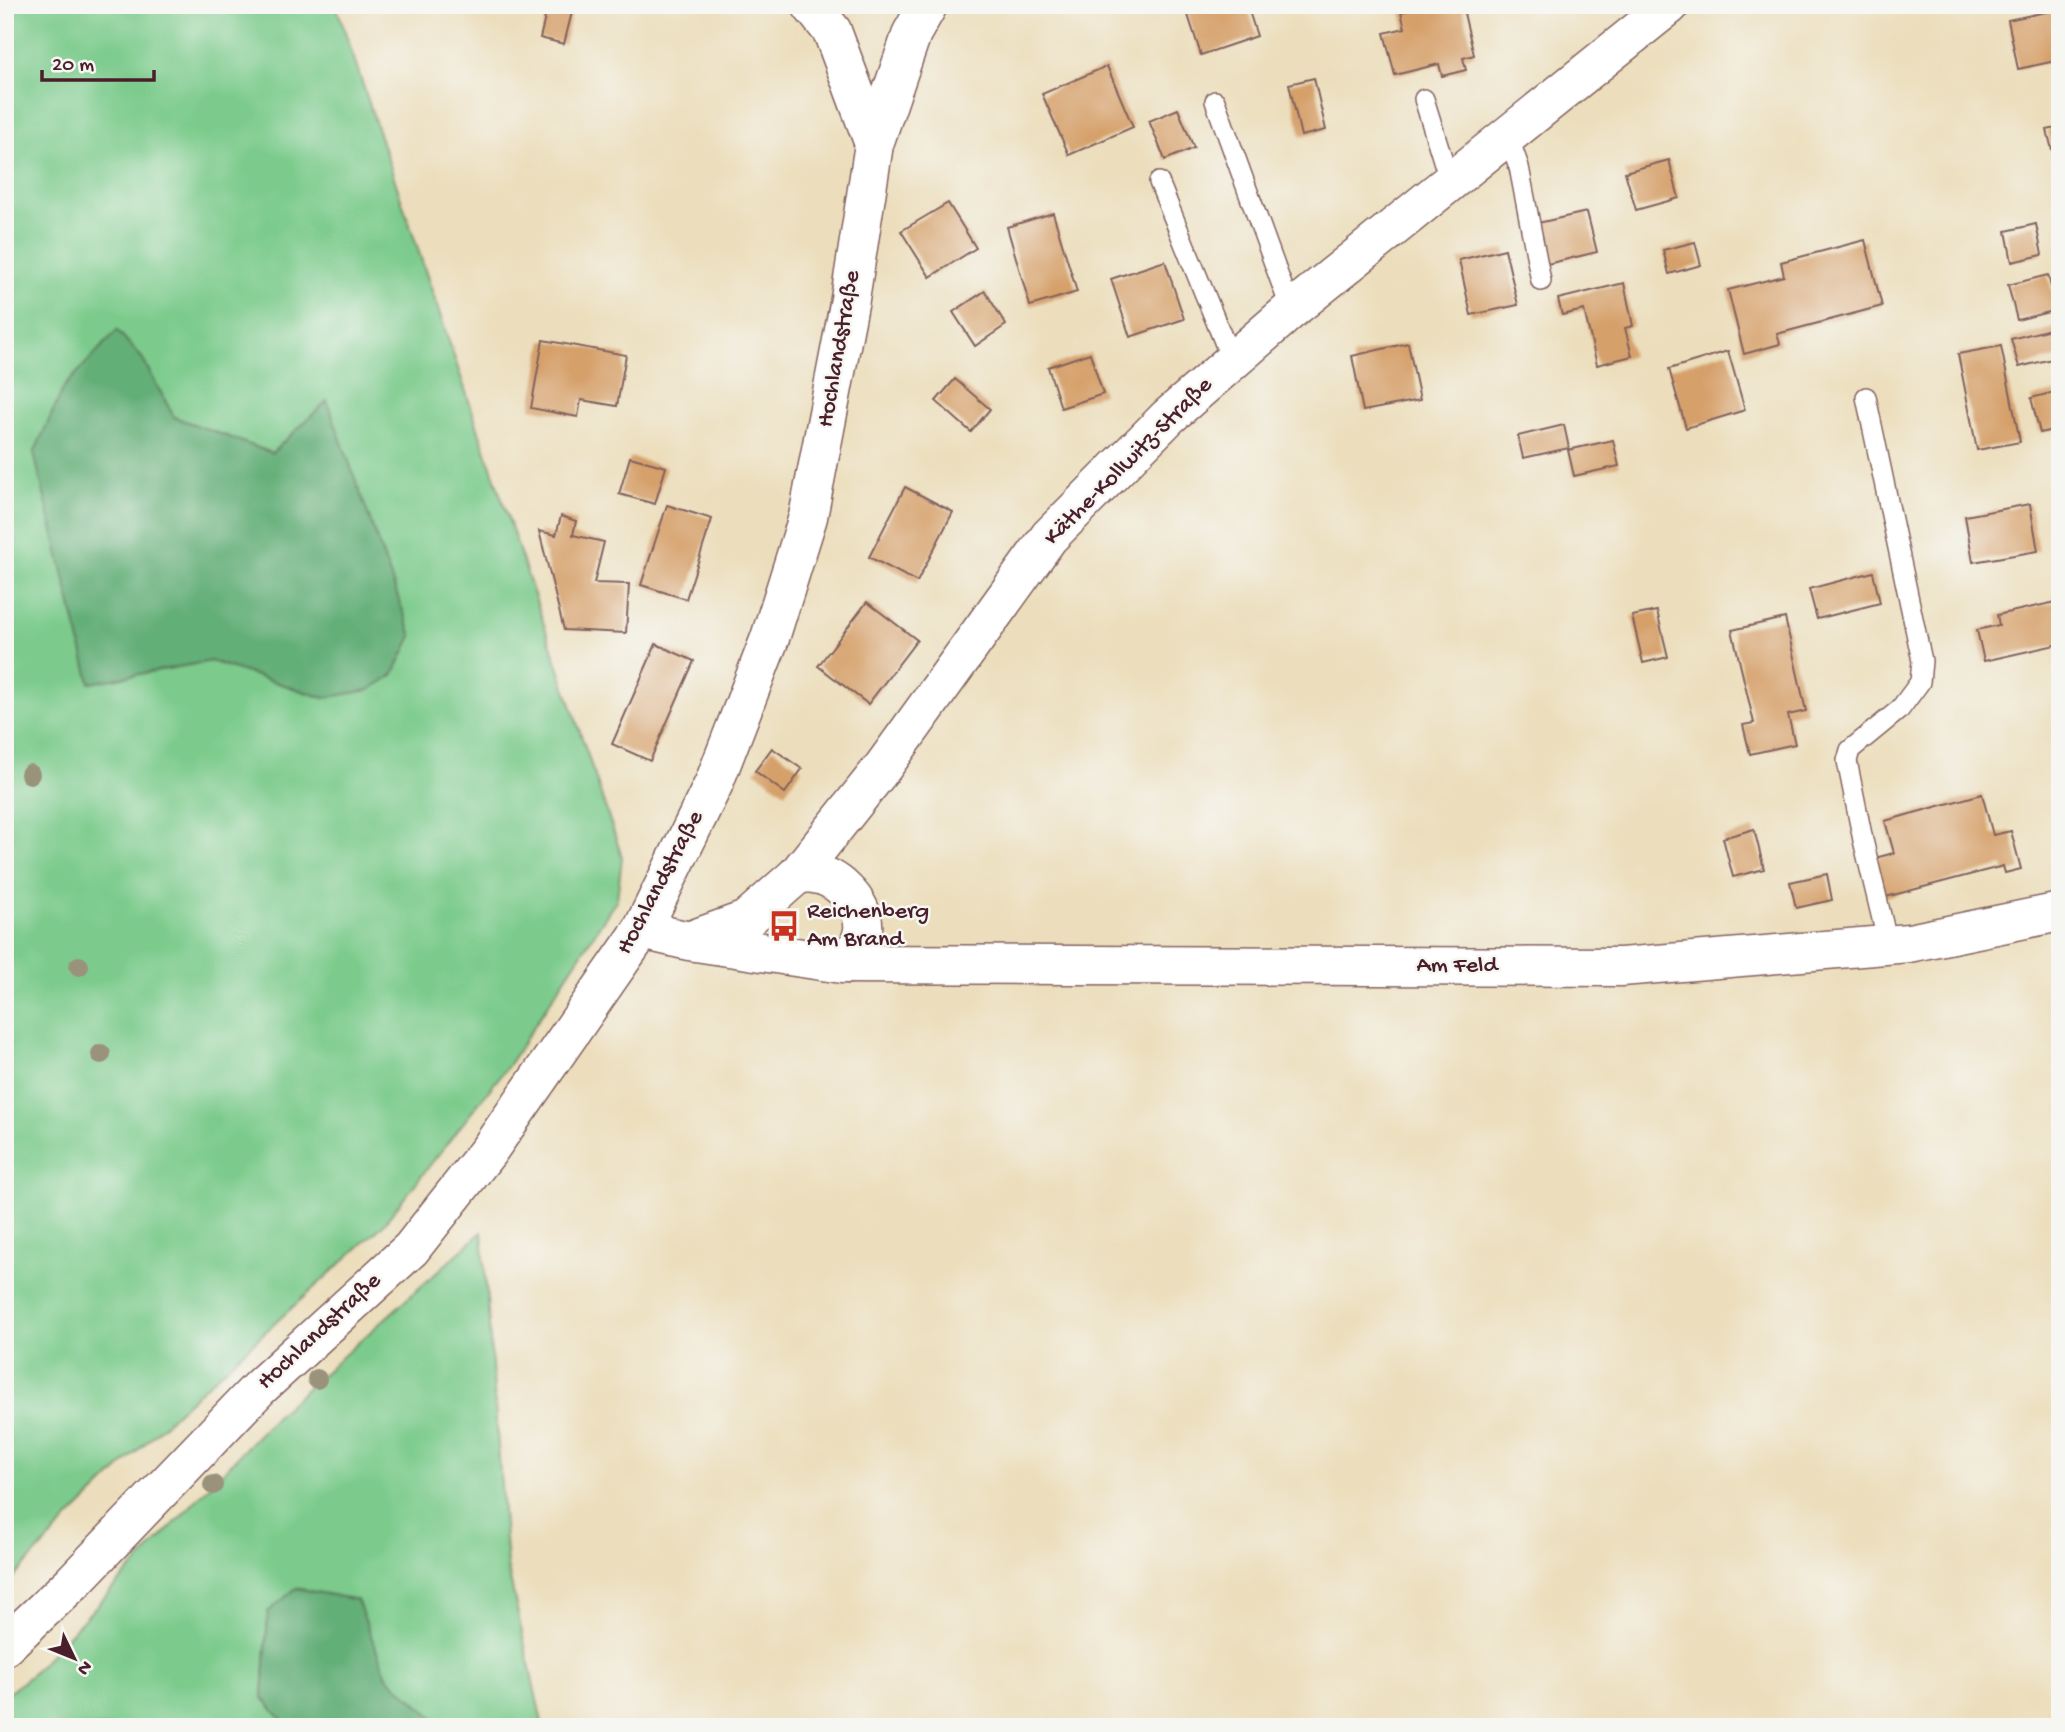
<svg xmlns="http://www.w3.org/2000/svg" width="2065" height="1732" font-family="'Gochi Hand',sans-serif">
	<rect width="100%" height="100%" fill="#f6f6f2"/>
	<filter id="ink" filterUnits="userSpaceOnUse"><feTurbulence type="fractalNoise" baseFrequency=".0143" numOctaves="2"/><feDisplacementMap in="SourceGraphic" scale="14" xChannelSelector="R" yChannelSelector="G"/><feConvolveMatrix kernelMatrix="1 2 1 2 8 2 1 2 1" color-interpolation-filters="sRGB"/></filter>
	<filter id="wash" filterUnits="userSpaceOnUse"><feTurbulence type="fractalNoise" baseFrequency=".00686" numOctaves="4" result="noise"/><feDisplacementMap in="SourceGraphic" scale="28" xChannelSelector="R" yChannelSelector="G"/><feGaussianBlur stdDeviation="1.57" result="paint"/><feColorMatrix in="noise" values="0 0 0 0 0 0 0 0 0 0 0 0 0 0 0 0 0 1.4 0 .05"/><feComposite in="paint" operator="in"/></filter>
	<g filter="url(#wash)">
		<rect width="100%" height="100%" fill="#ecdebc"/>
		<g fill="#7bcb8c" stroke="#62755c" stroke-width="2" fill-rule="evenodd">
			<path d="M5 5H336L622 857 617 899 508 1066 382 1226 177 1412 67 1520 5 1587ZM142 358 174 417 272 453 327 402 324 698 211 661 90 682Z"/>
			<polygon points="482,1232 507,1565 543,1727 444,1727 387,1677 357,1601 268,1612 263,1697 288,1727 5,1727 5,1696 32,1674 276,1416"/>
		</g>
		<g fill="#64af78" stroke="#576752" stroke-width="2">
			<polygon points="117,330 142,358 174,417 272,453 327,401 412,636 393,675 369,690 324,698 211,661 90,683 34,453 64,387"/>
			<polygon points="296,1588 357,1600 387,1677 444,1727 288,1727 263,1698 268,1612"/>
		</g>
		<g id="blocks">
			<g fill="#d6a06a">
				<polygon points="548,5 573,8 564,44 540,38"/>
				<polygon points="1206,5 1247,5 1257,36 1201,55 1187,12"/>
				<polygon points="1425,5 1462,5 1474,55 1463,58 1466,70 1442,76 1439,64 1395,75 1384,33 1405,28 1401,12"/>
				<polygon points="2060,9 2060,60 2018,69 2008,20"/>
				<polygon points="1107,66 1133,127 1069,155 1042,94"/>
				<polygon points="1314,78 1326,130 1301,136 1289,84"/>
				<polygon points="1178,109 1194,148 1165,160 1149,121"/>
				<polygon points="2060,127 2060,178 2059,178 2047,130"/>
				<polygon points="1669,160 1679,198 1636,210 1625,172"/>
				<polygon points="948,203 976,248 930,277 901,231"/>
				<polygon points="1587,212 1597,252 1547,264 1538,223"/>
				<polygon points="1053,213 1077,292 1030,306 1007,227"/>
				<polygon points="2036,224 2042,255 2012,262 2006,231"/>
				<polygon points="1865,240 1882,306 1777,334 1780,344 1744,354 1728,290 1784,276 1781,262"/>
				<polygon points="1695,242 1701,265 1669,274 1663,250"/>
				<polygon points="1505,249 1518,305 1471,315 1459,260"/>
				<polygon points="1165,261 1184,319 1130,337 1111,279"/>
				<polygon points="2048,275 2057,310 2017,320 2008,285"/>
				<polygon points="1624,283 1633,326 1625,328 1632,356 1597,365 1584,310 1562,315 1558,299"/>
				<polygon points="985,291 1006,325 975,346 953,312"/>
				<polygon points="2058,327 2060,357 2019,367 2011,339"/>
				<polygon points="543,340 626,355 617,406 581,400 578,417 531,408"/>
				<polygon points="1408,343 1420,400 1363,411 1352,356"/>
				<polygon points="2001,346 2020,442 1977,450 1958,354"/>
				<polygon points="1728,351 1745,410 1686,428 1669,369"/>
				<polygon points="1090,353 1103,394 1061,408 1048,367"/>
				<polygon points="955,379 990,409 971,432 936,401"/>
				<polygon points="2055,392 2060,411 2060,428 2040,433 2031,398"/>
				<polygon points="1564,425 1569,448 1523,458 1518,436"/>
				<polygon points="1613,440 1619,466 1574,476 1568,450"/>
				<polygon points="630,457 666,467 655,504 619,494"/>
				<polygon points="905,487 953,512 917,582 869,557"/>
				<polygon points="2030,504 2038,551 1973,562 1965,516"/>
				<polygon points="667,505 712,519 686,599 641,585"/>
				<polygon points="561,516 576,521 573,535 604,542 594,583 629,584 626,633 564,630 539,531 556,535"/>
				<polygon points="1873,572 1880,603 1817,619 1809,589"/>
				<polygon points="2060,601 2060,644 1984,661 1977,630 1999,625 1997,615"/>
				<polygon points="867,602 917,640 868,704 818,666"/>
				<polygon points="1657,611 1668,657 1643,663 1632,616"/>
				<polygon points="1785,618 1806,711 1788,715 1795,744 1750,754 1743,725 1754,723 1732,630"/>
				<polygon points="656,644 694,661 650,761 612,744"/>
				<polygon points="772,748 802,769 785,793 755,771"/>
				<polygon points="1982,794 1993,835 2011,831 2021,869 2005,873 2003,866 1882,898 1871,859 1894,853 1885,821"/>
				<polygon points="1754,829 1764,869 1733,877 1723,838"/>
				<polygon points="1827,874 1832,900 1796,908 1790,882"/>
			</g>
		</g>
	</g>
	<g filter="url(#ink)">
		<use href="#blocks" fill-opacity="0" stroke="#83625e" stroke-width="2"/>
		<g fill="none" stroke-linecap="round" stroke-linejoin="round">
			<defs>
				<g id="lane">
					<polyline points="1424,99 1450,183"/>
					<polyline points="1215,101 1291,310"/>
					<polyline points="1508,136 1519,167 1541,281"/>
					<polyline points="1159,182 1232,361"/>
					<polyline points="1866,397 1922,661 1920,682 1900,709 1850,750 1847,761 1863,840 1888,944"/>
				</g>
				<g id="street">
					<polyline points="874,144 912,33 928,5"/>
					<path d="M797 875C802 874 808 873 814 874 836 876 860 900 863 922 865 936 856 952 849 964"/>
					<polyline points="642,930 689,941 842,964 1621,967 1909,943 2060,912"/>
					<polyline points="691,940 746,920 797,875 883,767 1049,537 1168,417 1291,310 1670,5"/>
					<polyline points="5,1646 72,1583 259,1388 411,1249 489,1150 642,930 714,783 770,638 808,517 850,299 874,144 832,31 811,5"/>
				</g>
			</defs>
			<use href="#lane" stroke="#83625e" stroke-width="22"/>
			<use href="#street" stroke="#83625e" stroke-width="41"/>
			<use href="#lane" stroke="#fff" stroke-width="19"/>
			<use href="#street" stroke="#fff" stroke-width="38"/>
		</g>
		<g fill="#9b927c">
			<circle cx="30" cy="774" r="10"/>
			<circle cx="79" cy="966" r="10"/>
			<circle cx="101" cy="1054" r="10"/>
			<circle cx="317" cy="1379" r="10"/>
			<circle cx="213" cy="1485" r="10"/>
		</g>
	</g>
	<defs>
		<symbol id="bus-bare" viewBox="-9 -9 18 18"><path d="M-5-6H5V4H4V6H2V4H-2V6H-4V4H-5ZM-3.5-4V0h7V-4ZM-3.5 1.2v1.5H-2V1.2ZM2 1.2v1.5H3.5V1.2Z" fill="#c8321e" stroke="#f6f6f2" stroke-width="2.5" paint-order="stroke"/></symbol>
	</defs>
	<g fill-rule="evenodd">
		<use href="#bus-bare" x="762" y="904" width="44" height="44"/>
	</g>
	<g text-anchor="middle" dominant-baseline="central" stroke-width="5" stroke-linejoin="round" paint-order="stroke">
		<g font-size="24" fill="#4a1f2b" stroke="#f6f6f2">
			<text transform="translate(840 349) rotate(-80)">Hochlandstraße</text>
			<text transform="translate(1129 462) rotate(-45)">Käthe-Kollwitz-Straße</text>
			<text transform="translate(661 883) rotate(-62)">Hochlandstraße</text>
			<text x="1457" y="966">Am Feld</text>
			<text transform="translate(320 1332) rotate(-43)">Hochlandstraße</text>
		</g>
		<g font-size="24" fill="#4a1f2b" stroke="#f6f6f2" text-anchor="start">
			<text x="807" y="912">Reichenberg<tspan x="807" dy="28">Am Brand</tspan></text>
		</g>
	</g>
	<rect width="2065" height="1732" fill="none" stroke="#f6f6f2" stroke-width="28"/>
	<g transform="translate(74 1658) rotate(133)" stroke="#f6f6f2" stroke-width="5" paint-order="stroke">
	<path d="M0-5L12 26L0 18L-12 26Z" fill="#4a1f2b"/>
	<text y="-10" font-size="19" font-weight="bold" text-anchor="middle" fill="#4a1f2b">N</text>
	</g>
	<path d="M42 70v10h112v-10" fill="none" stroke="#4a1f2b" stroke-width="3.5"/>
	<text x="52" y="70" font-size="21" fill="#4a1f2b" stroke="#f6f6f2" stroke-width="5" paint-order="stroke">20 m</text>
</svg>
